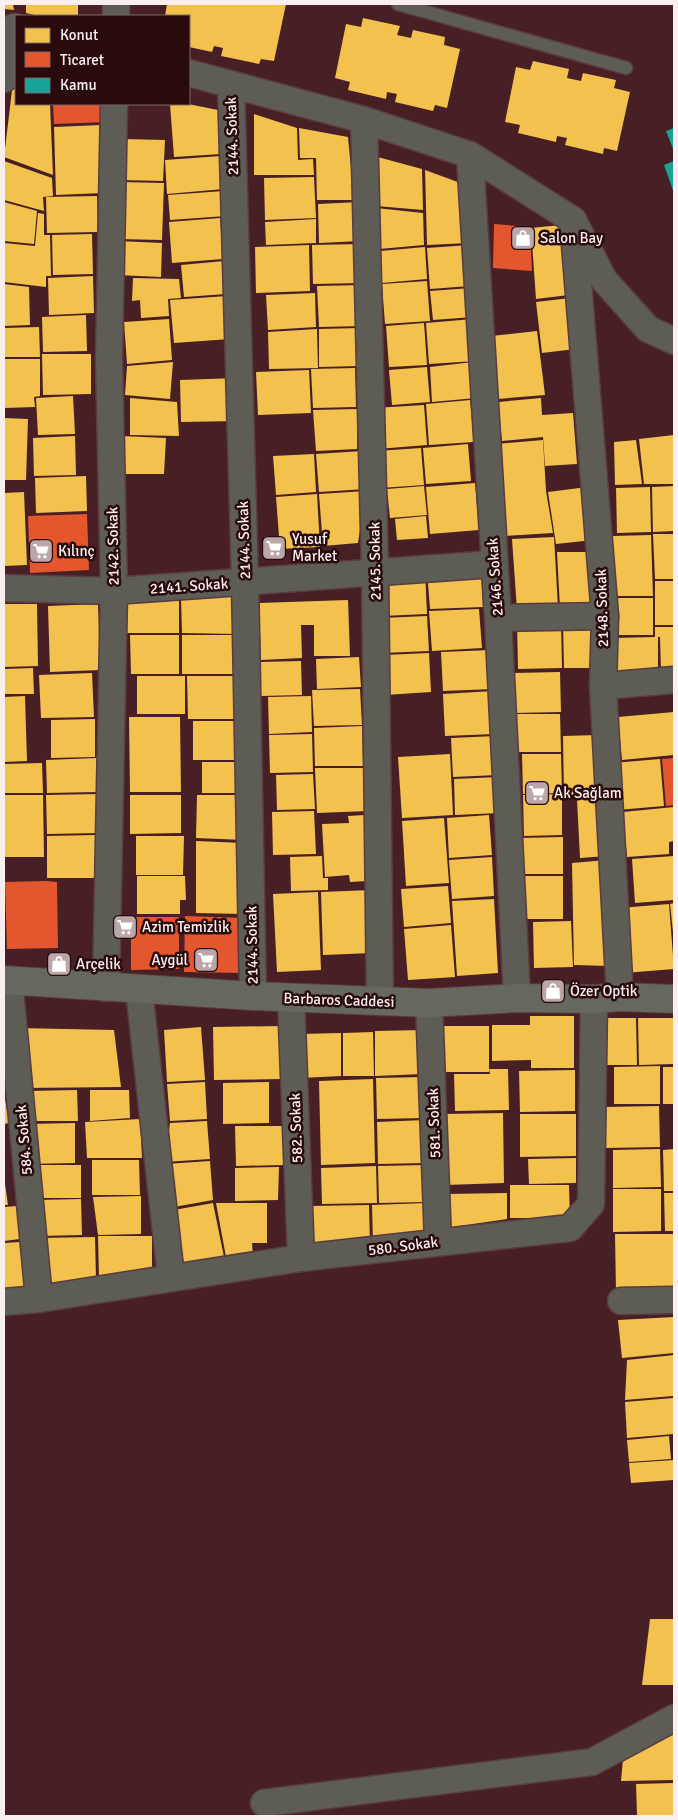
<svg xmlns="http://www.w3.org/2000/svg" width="678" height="1820" font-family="Signika,sans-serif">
	<rect width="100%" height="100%" fill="#471f25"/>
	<g fill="#f2c14e">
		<polygon points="4,4 13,4 14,10 4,9"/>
		<polygon points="26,4 78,4 78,16 39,16 26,13"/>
		<polygon points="167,4 286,4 274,61 261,59 259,64 221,56 223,48 214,46 212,52 189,47 189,16 165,16"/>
		<polygon points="363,18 400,26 397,35 411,38 413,30 445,37 444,45 460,49 447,108 435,105 433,111 395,102 397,94 387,92 386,99 348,90 350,82 335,78 346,24 361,27"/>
		<polygon points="533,61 569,69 567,78 581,81 583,73 616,80 614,88 630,92 617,151 604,148 603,154 565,145 567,138 557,136 556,142 518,133 520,125 505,122 516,67 530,70"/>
		<polygon points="15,65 16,104 50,104 53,175 4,157"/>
		<polygon points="170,104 188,104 218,110 221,154 174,157"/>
		<polygon points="254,114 297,128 298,160 313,159 314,175 254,175"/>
		<polygon points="101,125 103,193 56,195 54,127"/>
		<polygon points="299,128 348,137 354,200 317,200 316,158 300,158"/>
		<polygon points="122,139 165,140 163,181 120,180"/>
		<polygon points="221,156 224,189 167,194 165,160"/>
		<polygon points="374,156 422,169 423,210 376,206"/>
		<polygon points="4,161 52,178 53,196 43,197 44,211 4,200"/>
		<polygon points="425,170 466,185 469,243 427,245"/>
		<polygon points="314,177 316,218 265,220 264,178"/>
		<polygon points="120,182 164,183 162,240 118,239"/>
		<polygon points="224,191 226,216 170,220 168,195"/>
		<polygon points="97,196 98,232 47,233 46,197"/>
		<polygon points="4,202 37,211 34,244 4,241"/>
		<polygon points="360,202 361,241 319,243 318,204"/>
		<polygon points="376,208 423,213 424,245 379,249"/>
		<polygon points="38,213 44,214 44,235 50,235 51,276 46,276 46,287 4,282 4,243 35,246"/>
		<polygon points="220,218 223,259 172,263 169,222"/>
		<polygon points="316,219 316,243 266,245 265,222"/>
		<polygon points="561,225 569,295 536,299 531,228"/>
		<polygon points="92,234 93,274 53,275 52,235"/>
		<polygon points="118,241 162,243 161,277 117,275"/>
		<polygon points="361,244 362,283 313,284 312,245"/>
		<polygon points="309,245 310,291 256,293 255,247"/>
		<polygon points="469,245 470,286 430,289 427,248"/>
		<polygon points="425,247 427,279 382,283 380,251"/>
		<polygon points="224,261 226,294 184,297 181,265"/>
		<polygon points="93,276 94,313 49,315 48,278"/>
		<polygon points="133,278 179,279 181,298 168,299 169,316 141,318 140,300 132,301"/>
		<polygon points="427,281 430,321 385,324 382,284"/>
		<polygon points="4,284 29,287 30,325 4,326"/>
		<polygon points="363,285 363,326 319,327 317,286"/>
		<polygon points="471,288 473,317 433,320 430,291"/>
		<polygon points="315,293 316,327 268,330 266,295"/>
		<polygon points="227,296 230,339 174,343 170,300"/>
		<polygon points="570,298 575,349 542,353 536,302"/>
		<polygon points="86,315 87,351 43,352 42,317"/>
		<polygon points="169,319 172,360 127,364 124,322"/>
		<polygon points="473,319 476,361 429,364 426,323"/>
		<polygon points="424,323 427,365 389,367 386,326"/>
		<polygon points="39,327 40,357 4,357 4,328"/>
		<polygon points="360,328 361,366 319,367 319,329"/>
		<polygon points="317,329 318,368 269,369 268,332"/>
		<polygon points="537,331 545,395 497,399 491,336"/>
		<polygon points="42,354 91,354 91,394 43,395"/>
		<polygon points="4,359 40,359 40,396 34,397 35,407 4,408"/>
		<polygon points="173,362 170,399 125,395 127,366"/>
		<polygon points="473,362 476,398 432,402 430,367"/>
		<polygon points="427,367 430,402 392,405 389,370"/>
		<polygon points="355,368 356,407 313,408 311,369"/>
		<polygon points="309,370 311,413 258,415 256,372"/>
		<polygon points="237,378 238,421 181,422 180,380"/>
		<polygon points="73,396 75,434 38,435 36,398"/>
		<polygon points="130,398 177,402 179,436 130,435"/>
		<polygon points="541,398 542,415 573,413 577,464 545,466 543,437 502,441 498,402"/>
		<polygon points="470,400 474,442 429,445 426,404"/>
		<polygon points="424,405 427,445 377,449 374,408"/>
		<polygon points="357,409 357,449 316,451 313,410"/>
		<polygon points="4,418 28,419 26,480 4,480"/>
		<polygon points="674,435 674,484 644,484 639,439"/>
		<polygon points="75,436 76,475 34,476 33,438"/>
		<polygon points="121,436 166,438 164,474 120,474"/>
		<polygon points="543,440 546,491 553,533 504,536 496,444"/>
		<polygon points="636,440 642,484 615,485 614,442"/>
		<polygon points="468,444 471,481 426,484 423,448"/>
		<polygon points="421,448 424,485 380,488 377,451"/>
		<polygon points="363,451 366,489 319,492 316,454"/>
		<polygon points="314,454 316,492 276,495 273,456"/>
		<polygon points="86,476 87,511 36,513 35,478"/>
		<polygon points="475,483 479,530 430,534 426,487"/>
		<polygon points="424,486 427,515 390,518 387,489"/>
		<polygon points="674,486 674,531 653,532 652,487"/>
		<polygon points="587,487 593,540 556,544 548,492"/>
		<polygon points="650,487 651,532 617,533 616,488"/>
		<polygon points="366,491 358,543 323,546 319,494"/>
		<polygon points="24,492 27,565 4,566 4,493"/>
		<polygon points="317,494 320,547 280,549 276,497"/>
		<polygon points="426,516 428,538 397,540 395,519"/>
		<polygon points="653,534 674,534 674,579 655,579"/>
		<polygon points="651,535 653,596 612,596 612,536"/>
		<polygon points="554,537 558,608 517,610 512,539"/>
		<polygon points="557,552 599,552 599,608 560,608"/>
		<polygon points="481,567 483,607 430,609 427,570"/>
		<polygon points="425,570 427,614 382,616 380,573"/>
		<rect x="655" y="581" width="19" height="44"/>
		<polygon points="236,595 236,634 182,633 181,598"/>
		<polygon points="123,598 179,598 179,633 124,633"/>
		<rect x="612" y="598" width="41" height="37"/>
		<polygon points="348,600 350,656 314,656 314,625 301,625 302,658 261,660 259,603"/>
		<polygon points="4,604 37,604 38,666 4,667"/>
		<polygon points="98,604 100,670 50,672 48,606"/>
		<polygon points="479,609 482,648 432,651 429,611"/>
		<polygon points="427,616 429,651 383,653 382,618"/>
		<polygon points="599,621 599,668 564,668 563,622"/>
		<polygon points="517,622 561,622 562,668 518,669"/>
		<polygon points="655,627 674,627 674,672 661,672 660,637 658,637 658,677 613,677 613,638 655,637"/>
		<polygon points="130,635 179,635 179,674 131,674"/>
		<rect x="182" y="635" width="54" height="39"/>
		<polygon points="491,650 493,689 443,691 441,652"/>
		<polygon points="429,653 431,692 385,695 384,655"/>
		<polygon points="359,657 361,687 317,689 316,659"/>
		<polygon points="301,661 302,695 261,696 259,662"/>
		<polygon points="33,668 34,694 4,694 4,669"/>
		<polygon points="560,672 561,712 514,713 514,673"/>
		<polygon points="92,673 94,717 41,718 39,675"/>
		<rect x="137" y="676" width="48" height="38"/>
		<polygon points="187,676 244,676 244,719 188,719"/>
		<polygon points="360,689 362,725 314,726 312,690"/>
		<polygon points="493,691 495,734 445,736 443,694"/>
		<polygon points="25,696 27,761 4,762 4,697"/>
		<polygon points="311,696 312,732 269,734 268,697"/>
		<polygon points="674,712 674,755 622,760 618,717"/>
		<polygon points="515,714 560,714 561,752 515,752"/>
		<polygon points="129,717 180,717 181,792 130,792"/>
		<polygon points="95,719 95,757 51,758 51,720"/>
		<rect x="193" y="721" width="51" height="39"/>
		<polygon points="362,726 363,766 315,766 314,728"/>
		<polygon points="312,734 313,772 270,773 269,735"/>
		<polygon points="599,735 601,794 564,796 563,736"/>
		<polygon points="496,736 498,775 453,777 451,738"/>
		<polygon points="450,754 453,815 402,818 398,757"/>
		<polygon points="522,754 561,754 562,793 523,794"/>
		<polygon points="97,758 97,792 47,793 46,760"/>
		<polygon points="660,759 664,806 617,810 613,763"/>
		<rect x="202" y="762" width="42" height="31"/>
		<polygon points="42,763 43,793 4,793 4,764"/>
		<polygon points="315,768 369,768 369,811 317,813"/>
		<polygon points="313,774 315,809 277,810 276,775"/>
		<polygon points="498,777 500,813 455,815 454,779"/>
		<polygon points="99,794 100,833 47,834 46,795"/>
		<polygon points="562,794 562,835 524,836 523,795"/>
		<polygon points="4,795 43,795 44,857 4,857"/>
		<polygon points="130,795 181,795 181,833 130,834"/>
		<polygon points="197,795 244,795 244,840 196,838"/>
		<polygon points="602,798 607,856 580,858 577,799"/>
		<polygon points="674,807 674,841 669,842 669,854 627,857 623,812"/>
		<polygon points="314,811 316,854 273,855 272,812"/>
		<polygon points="364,815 368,881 350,882 349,875 325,877 322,824 349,823 348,816"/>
		<polygon points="489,815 492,855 449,858 447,818"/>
		<polygon points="444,818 449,883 406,886 402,821"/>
		<polygon points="95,835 95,878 47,878 47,836"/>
		<polygon points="136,836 184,836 183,875 136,875"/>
		<polygon points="563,837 563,874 518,874 518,838"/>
		<polygon points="196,841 244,843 243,914 196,913"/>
		<polygon points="322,856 323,878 328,878 328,890 291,891 290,857"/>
		<polygon points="674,856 674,900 635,903 632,859"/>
		<polygon points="492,857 494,896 452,899 449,860"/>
		<polygon points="607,860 610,966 574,965 572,863"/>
		<polygon points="137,876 185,876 186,900 180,900 180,914 137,914"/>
		<polygon points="518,876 563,876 563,919 519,919"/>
		<polygon points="448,886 451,923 404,927 401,889"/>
		<polygon points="371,890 373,953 323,955 321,892"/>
		<polygon points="318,892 321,970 277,972 273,894"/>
		<polygon points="494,899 498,973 457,976 452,901"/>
		<polygon points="674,903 674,932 673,932 670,904"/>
		<polygon points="669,904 674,969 624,973 619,908"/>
		<polygon points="571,921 573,967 534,968 533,922"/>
		<polygon points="451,925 455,977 408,980 404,929"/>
		<polygon points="530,1016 574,1016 574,1068 531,1068 531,1060 492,1061 492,1025 530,1025"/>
		<polygon points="601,1018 636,1018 637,1065 601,1065"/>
		<polygon points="638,1018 674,1018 674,1064 639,1065"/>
		<polygon points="281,1026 282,1079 214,1080 213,1027"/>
		<polygon points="439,1026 489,1026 489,1072 440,1072"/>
		<polygon points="201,1027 205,1080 167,1082 164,1030"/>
		<polygon points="17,1028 114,1030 121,1087 23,1088"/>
		<polygon points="423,1030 423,1074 375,1076 375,1031"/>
		<polygon points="373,1032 374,1076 343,1076 343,1033"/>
		<polygon points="341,1033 341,1076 301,1078 300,1034"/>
		<polygon points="660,1066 660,1104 614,1104 614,1067"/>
		<rect x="663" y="1067" width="11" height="37"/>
		<polygon points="489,1069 508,1069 509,1110 455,1111 454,1074 490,1074"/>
		<polygon points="575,1070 575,1111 520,1112 519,1071"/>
		<polygon points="424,1077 424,1118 377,1119 376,1078"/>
		<polygon points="373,1079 375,1163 321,1165 319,1081"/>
		<polygon points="205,1082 207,1119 170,1121 167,1084"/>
		<polygon points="269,1082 269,1123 223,1124 223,1083"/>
		<polygon points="77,1090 78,1121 28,1121 27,1091"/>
		<polygon points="90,1090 129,1090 130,1118 90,1121"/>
		<polygon points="4,1093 9,1123 4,1124"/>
		<polygon points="659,1106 660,1147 605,1148 604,1107"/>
		<polygon points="503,1113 504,1183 446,1185 442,1114"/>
		<polygon points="520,1114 576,1114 576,1156 520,1157"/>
		<polygon points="140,1119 142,1158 87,1158 85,1122"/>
		<polygon points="425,1120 426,1163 378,1164 377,1122"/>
		<polygon points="207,1121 210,1159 165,1162 170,1123"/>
		<polygon points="75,1123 75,1163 27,1164 27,1124"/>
		<polygon points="235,1126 284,1126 284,1165 236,1166"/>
		<polygon points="660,1149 661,1187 613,1188 613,1150"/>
		<polygon points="674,1149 674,1191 664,1191 663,1150"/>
		<polygon points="576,1158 576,1183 529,1184 528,1159"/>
		<polygon points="92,1160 139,1160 140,1195 92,1195"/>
		<polygon points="210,1161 213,1200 174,1207 166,1164"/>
		<polygon points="37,1165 81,1165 81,1198 38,1198"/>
		<polygon points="426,1165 427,1202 379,1203 378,1166"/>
		<polygon points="376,1166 377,1203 322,1204 321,1168"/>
		<polygon points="279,1167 278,1200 235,1201 235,1168"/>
		<polygon points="4,1177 8,1205 4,1205"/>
		<polygon points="510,1185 569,1185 570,1218 510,1218"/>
		<polygon points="613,1189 661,1189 661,1231 613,1232"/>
		<polygon points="507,1193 507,1219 446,1228 446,1194"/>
		<polygon points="664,1193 674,1193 674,1231 665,1231"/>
		<polygon points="141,1196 141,1234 98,1235 93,1197"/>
		<polygon points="81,1199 82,1235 39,1236 38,1200"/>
		<polygon points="213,1203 224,1257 184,1264 174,1210"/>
		<polygon points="216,1203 267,1203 267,1243 252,1243 253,1257 226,1257"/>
		<polygon points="427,1203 428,1237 373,1245 372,1205"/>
		<polygon points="369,1205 370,1245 311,1247 311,1206"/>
		<polygon points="17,1206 20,1239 4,1241 4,1207"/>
		<polygon points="615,1234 674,1234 674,1291 616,1292"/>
		<polygon points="98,1236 152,1236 152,1270 99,1278"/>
		<polygon points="95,1237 96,1278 48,1283 39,1238"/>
		<polygon points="20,1242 26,1296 4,1298 4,1243"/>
		<polygon points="674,1317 674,1353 622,1358 618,1320"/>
		<polygon points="674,1355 673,1396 625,1400 627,1360"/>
		<polygon points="673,1398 674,1434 627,1438 625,1402"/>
		<polygon points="669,1436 671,1459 629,1462 627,1440"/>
		<polygon points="674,1460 674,1480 631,1483 629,1463"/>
		<polygon points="650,1619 674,1619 674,1685 642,1685"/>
		<polygon points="674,1733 674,1780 621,1781 623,1759"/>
		<polygon points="674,1783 674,1816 637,1816 636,1784"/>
	</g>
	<g fill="#e4572e">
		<polygon points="53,104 109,104 109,122 54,124"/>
		<polygon points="494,224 530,227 532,271 493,268"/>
		<polygon points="87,514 89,570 30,573 28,516"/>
		<polygon points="674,758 674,805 666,806 662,759"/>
		<polygon points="46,881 57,882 58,948 7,949 5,882"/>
		<polygon points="185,916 245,918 244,973 184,972"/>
		<polygon points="131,917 179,917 179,969 131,970"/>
	</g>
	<g fill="#17a398">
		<polygon points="674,128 674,151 666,131"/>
		<polygon points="674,161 674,193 664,165"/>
	</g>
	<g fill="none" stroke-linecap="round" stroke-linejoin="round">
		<defs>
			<polyline id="service" points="398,4 626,68"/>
			<g id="minor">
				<polyline points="116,16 116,4"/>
				<polyline points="189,73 364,120 470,155 573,220 604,280 648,329 674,341"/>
				<polyline points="4,79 14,27"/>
				<polyline points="231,84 245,582 253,996"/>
				<polyline points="364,120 375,572 380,1002"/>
				<polyline points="470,155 498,618 517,998"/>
				<polyline points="573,220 605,616 603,686 620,997"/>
				<polyline points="4,588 114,591 494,564"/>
				<polyline points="498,618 605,616"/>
				<polyline points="603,686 674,680"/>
				<polyline points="9,980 39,1299"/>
				<polyline points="106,988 114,591 109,358 114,104"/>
				<polyline points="139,990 171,1277"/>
				<polyline points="291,998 301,1258"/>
				<polyline points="429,1003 438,1242"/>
				<polyline points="621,1301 674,1300"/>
				<polyline points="4,1302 39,1299 301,1258 570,1228 591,1204 594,999"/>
				<polyline points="264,1803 592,1762 674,1718"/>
			</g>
			<polyline id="secondary" points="4,980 253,996 429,1003 517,998 594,999 620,997 674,999"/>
		</defs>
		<use href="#service" stroke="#593b40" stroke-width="15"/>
		<use href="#minor" stroke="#593b40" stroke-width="29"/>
		<use href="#secondary" stroke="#593b40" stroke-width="30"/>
		<use href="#service" stroke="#5d5d56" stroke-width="12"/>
		<use href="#minor" stroke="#5d5d56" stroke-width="26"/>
		<use href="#secondary" stroke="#666860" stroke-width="28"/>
	</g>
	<defs>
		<symbol id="shop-square" viewBox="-11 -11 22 22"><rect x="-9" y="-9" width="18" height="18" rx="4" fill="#bba6a8" stroke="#2a0b0d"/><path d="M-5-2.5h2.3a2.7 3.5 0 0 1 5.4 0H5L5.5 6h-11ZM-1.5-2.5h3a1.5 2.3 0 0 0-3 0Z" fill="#fff"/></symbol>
		<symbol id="supermarket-square" viewBox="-11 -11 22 22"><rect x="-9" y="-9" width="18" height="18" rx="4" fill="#bba6a8" stroke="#2a0b0d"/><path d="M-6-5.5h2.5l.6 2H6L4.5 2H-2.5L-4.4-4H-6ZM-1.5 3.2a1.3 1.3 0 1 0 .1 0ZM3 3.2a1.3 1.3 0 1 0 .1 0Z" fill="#fff"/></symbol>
	</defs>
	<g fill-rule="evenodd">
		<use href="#shop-square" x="509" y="224" width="28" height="28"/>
		<use href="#supermarket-square" x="260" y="534" width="28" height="28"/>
		<use href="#supermarket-square" x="27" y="537" width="28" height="28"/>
		<use href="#supermarket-square" x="523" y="779" width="28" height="28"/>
		<use href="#supermarket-square" x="111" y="913" width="28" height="28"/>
		<use href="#supermarket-square" x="192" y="946" width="28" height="28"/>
		<use href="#shop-square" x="45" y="950" width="28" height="28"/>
		<use href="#shop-square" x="539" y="977" width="28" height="28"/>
	</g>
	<g text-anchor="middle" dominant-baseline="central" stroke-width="5" stroke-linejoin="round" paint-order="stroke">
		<g font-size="15" fill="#f9efef" stroke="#2a0b0d">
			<text transform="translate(232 136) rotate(-92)">2144. Sokak</text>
			<text transform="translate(244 540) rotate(-92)">2144. Sokak</text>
			<text transform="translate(113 546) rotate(-91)">2142. Sokak</text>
			<text transform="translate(375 561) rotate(-91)">2145. Sokak</text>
			<text transform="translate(495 577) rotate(-94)">2146. Sokak</text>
			<text transform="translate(189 586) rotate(-4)">2141. Sokak</text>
			<text transform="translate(602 608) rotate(-92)">2148. Sokak</text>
			<text transform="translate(252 945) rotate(-91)">2144. Sokak</text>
			<text transform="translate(339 1000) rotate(2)">Barbaros Caddesi</text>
			<text transform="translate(434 1123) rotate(-92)">581. Sokak</text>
			<text transform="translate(296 1128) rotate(-92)">582. Sokak</text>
			<text transform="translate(24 1140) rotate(-95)">584. Sokak</text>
			<text transform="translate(403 1246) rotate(-7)">580. Sokak</text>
		</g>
		<g font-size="15" fill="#f9efef" stroke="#2a0b0d" text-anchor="start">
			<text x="540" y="238">Salon Bay</text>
			<text x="292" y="539">Yusuf<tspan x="292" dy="17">Market</tspan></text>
			<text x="58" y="551">Kılınç</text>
			<text x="554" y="793">Ak Sağlam</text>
			<text x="142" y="927">Azim Temizlik</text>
			<text x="188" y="960" text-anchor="end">Aygül</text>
			<text x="76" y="964">Arçelik</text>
			<text x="570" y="991">Özer Optik</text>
		</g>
	</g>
	<rect width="678" height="1820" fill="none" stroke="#f9efef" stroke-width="10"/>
	<rect x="15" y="15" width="175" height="90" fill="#2a0b0d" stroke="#7d6667"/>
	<rect x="25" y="28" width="25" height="15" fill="#f2c14e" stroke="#7d6667"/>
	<text x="60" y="40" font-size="15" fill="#f9efef">Konut</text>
	<rect x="25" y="52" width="25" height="15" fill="#e4572e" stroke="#7d6667"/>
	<text x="60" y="65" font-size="15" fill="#f9efef">Ticaret</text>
	<rect x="25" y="78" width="25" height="15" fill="#17a398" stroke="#7d6667"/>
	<text x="60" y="90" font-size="15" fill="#f9efef">Kamu</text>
</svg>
